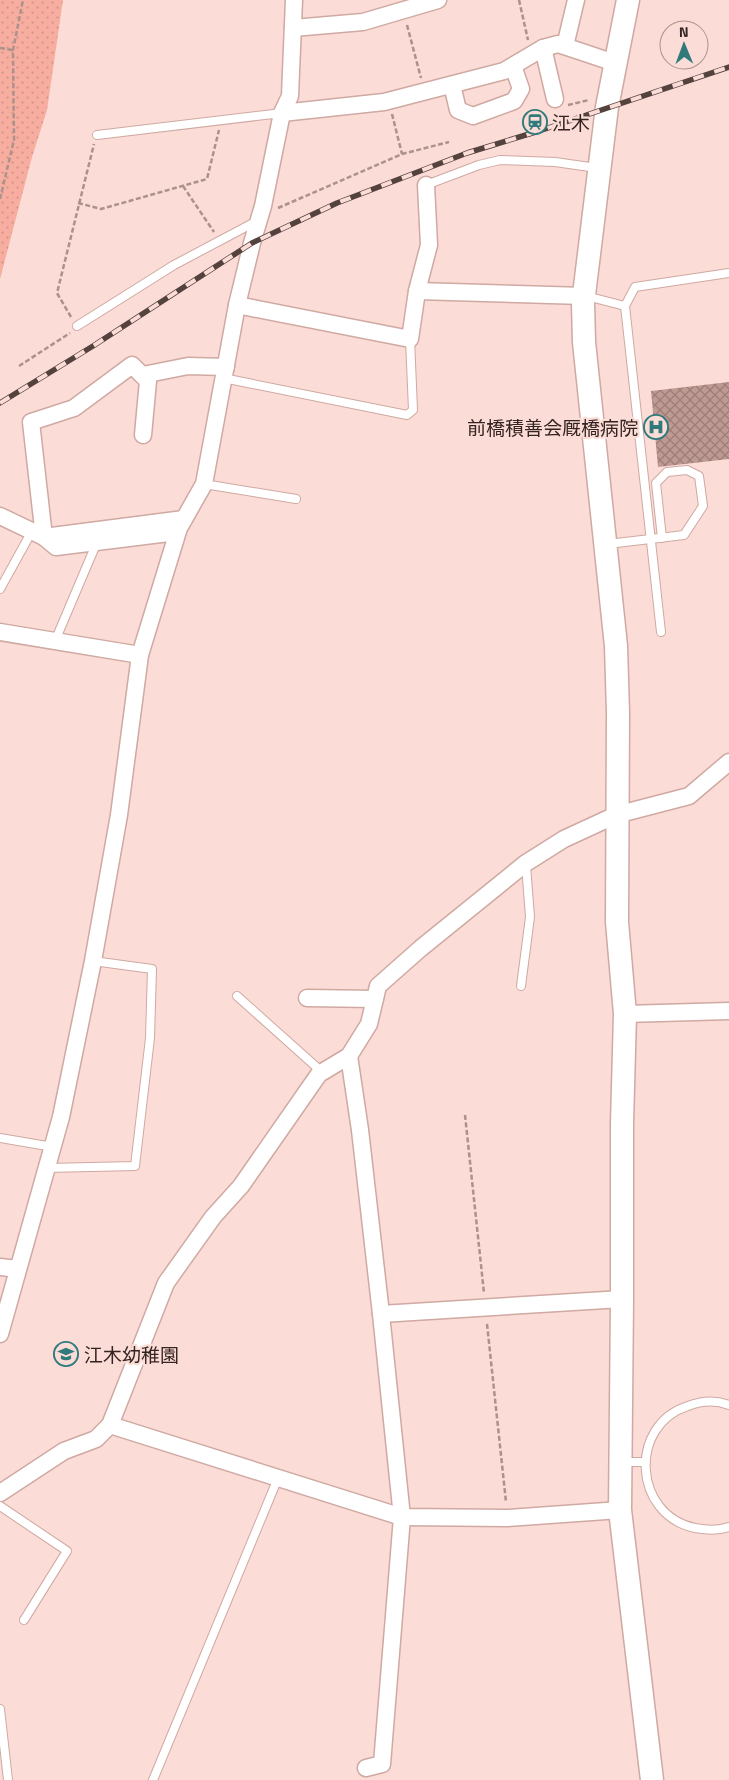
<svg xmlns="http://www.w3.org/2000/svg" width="729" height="1780" font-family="'Titillium Web','Noto Sans JP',sans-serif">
	<defs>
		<pattern id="grass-dots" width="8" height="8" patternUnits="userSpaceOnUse" patternTransform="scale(1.25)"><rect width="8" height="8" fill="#f7ad9f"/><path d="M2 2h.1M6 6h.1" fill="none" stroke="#d49589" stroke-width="1.8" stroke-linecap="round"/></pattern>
		<pattern id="building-cross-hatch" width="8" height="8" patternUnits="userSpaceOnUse" patternTransform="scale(1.25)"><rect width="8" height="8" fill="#bf9a93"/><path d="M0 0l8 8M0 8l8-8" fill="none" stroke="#9c7d78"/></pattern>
	</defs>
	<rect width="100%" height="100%" fill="#fcdcd6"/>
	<polygon fill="url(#grass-dots)" points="0,0 63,0 47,110 32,157 0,279"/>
	<polygon fill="url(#building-cross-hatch)" points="729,382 729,459 658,467 651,391"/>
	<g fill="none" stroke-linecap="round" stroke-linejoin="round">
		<defs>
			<g id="lane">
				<polyline points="97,135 282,113"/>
				<polyline points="426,185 479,165 500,160 555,162 597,168"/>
				<polyline points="586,296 625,306 635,287 729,273"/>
				<polyline points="625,306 661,632"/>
				<polyline points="77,326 174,265 257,221"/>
				<polyline points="223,378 407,415 413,410 410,339"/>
				<polyline points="204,484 296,499"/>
				<polyline points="608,544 684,535 703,506 699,476 687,470 667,472 656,483 662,538"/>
				<polyline points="0,589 32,531"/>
				<polyline points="55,641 97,542"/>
				<polyline points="521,986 530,917 526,865"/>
				<polyline points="237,996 322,1072"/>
				<polyline points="0,1138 53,1147"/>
				<polyline points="47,1168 135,1166 150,1038 152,969 93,961"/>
				<path d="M729 1405C716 1400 701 1401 688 1406 628 1425 633 1515 695 1528 706 1530 718 1531 729 1527"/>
				<polyline points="622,1462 645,1462"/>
				<polyline points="0,1506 67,1551 24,1620"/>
				<polyline points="0,1709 8,1780"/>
				<polyline points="153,1780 278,1478"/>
			</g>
			<g id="street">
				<polyline points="293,28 363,22 438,0"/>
				<polyline points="565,46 576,0"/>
				<polyline points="543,48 555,99"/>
				<polyline points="452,85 458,110 473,116 514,101 521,89 513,66"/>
				<polyline points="282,113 384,102 504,71 543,48 558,44 615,63"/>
				<polyline points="417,291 584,296"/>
				<polyline points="237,305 410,339 417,291 429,245 426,185"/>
				<polyline points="143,375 188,366 226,367"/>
				<polyline points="0,516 44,537 56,547 177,532"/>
				<polyline points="44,537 31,422 74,408 132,365 148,381 143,435"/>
				<polyline points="44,537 184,519"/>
				<polyline points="0,632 140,655"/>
				<polyline points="307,998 375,999"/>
				<polyline points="625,1014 729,1011"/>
				<polyline points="349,1056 360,1130 381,1314 402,1517 382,1764 366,1768"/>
				<polyline points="0,1267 18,1269"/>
				<polyline points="381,1314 622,1299"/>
				<polyline points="0,1334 61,1117 93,961 119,815 140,655 179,528 204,484 237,305 252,243 263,206 282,113 290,96 294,0"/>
				<polyline points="110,1425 402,1517 507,1518 620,1510"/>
				<polyline points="0,1493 64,1451 96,1439 110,1425 166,1283 213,1217 241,1186 319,1074 349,1056 369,1024 378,986 421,948 526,863 564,839 616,815 689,796 729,762"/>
			</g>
			<polyline id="secondary" points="628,0 607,107 583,303 584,342 616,646 618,713 617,922 625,1014 622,1124 622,1299 620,1510 652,1780"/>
		</defs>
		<use href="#lane" stroke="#cfa9a2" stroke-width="10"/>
		<use href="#street" stroke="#cfa9a2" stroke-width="19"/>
		<use href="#secondary" stroke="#cfa9a2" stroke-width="25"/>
		<g stroke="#ab928d" stroke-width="2.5" stroke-dasharray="5 2.5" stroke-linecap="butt">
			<polyline points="519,0 528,40"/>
			<polyline points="407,25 421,78"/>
			<polyline points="0,48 13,50"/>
			<polyline points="568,105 589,100"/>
			<polyline points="392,114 402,154"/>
			<polyline points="183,186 214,232"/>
			<polyline points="0,199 14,140 13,50 23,0"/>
			<polyline points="78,203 101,209 207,179 219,130"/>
			<polyline points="278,208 402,154 449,142"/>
			<polyline points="71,317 57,293 94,144"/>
			<polyline points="19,366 70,333"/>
			<polyline points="465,1115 484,1293"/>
			<polyline points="487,1324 506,1502"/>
		</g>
		<use href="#lane" stroke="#fff" stroke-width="8"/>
		<use href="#street" stroke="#fff" stroke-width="16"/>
		<use href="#secondary" stroke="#fff" stroke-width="22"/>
		<defs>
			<polyline id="rail" points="0,403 93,346 252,243 337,203 467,153 539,131 729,67"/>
		</defs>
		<use href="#rail" stroke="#54423f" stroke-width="5.5"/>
		<use href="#rail" stroke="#fcdcd6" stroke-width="4" stroke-dasharray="11" stroke-linecap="butt"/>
	</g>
	<defs>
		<symbol id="station-ring" viewBox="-11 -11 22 22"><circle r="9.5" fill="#fcdcd6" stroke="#307a7c" stroke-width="1.5"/><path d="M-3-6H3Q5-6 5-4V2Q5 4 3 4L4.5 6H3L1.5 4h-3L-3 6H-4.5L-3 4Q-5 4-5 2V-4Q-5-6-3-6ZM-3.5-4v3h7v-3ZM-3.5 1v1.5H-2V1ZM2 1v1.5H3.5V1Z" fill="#307a7c"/></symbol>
		<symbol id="hospital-ring" viewBox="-11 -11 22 22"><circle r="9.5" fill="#fcdcd6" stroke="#307a7c" stroke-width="1.5"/><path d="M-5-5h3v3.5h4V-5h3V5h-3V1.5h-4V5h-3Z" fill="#307a7c"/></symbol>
		<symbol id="school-ring" viewBox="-11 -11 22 22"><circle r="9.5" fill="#fcdcd6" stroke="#307a7c" stroke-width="1.5"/><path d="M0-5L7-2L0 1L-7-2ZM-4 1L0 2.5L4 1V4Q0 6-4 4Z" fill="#307a7c"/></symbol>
	</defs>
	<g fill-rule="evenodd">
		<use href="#station-ring" x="521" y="108" width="28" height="28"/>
		<use href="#hospital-ring" x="642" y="413" width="28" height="28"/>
		<use href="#school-ring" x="52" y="1340" width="28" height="28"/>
	</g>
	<g text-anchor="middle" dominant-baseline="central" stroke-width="4.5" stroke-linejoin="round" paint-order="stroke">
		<g font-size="19" fill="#332421" stroke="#fcdcd6" text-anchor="start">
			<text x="552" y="122">江木</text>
			<text x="638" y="427" text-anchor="end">前橋積善会厩橋病院</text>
			<text x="84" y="1354">江木幼稚園</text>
		</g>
	</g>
	<g transform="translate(684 45) rotate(359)"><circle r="24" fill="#fcdcd6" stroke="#ac928e"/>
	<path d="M0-4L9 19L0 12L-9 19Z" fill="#307a7c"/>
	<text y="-8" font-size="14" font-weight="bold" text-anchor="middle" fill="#332421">N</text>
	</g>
</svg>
